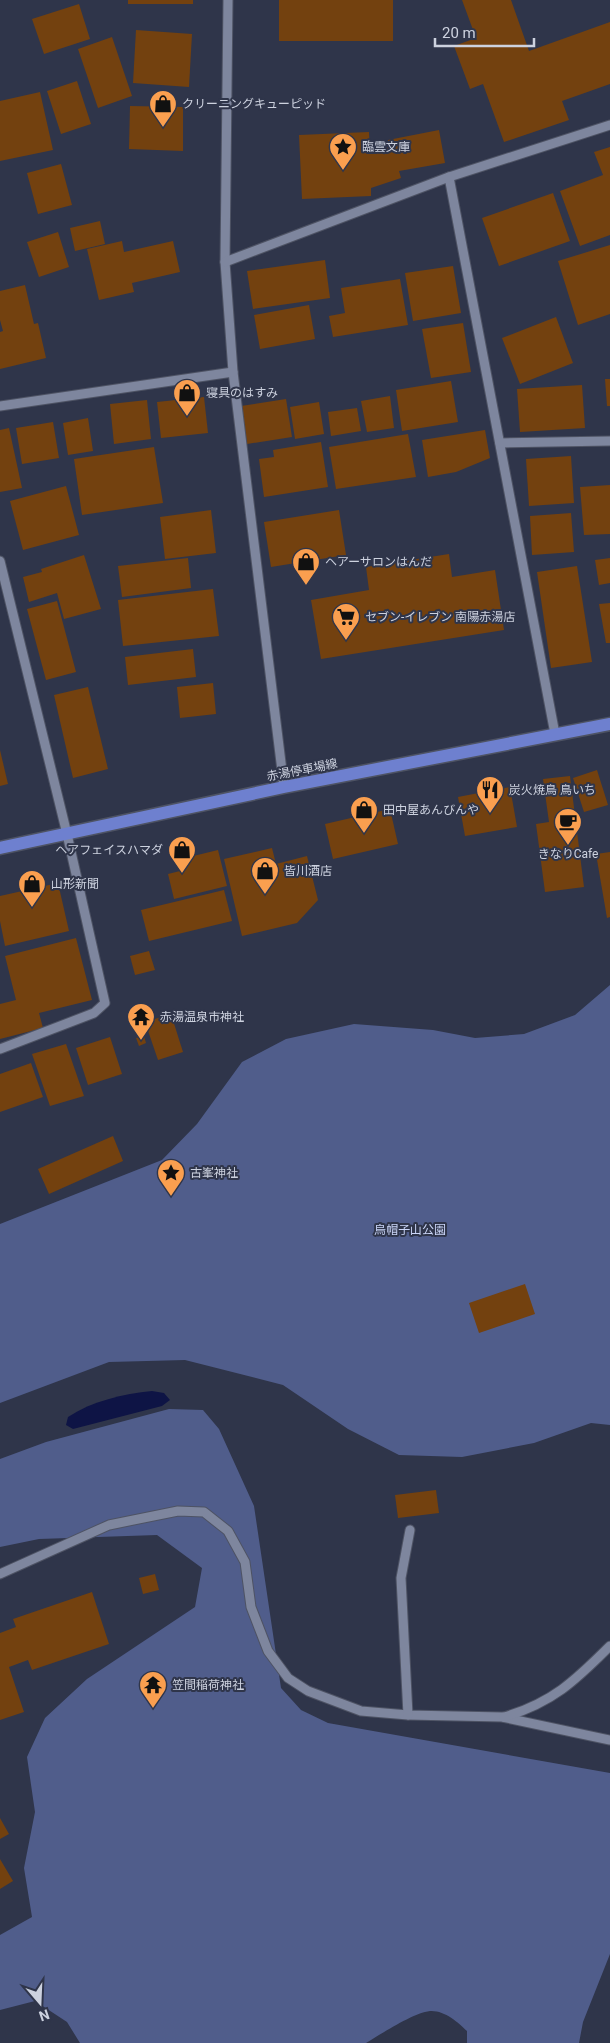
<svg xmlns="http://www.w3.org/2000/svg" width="610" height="2043" font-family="Roboto,'Noto Sans JP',sans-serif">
	<rect width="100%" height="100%" fill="#2f354a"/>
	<g fill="#505d8b">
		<polygon points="610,985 610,1425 591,1423 534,1443 462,1457 399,1455 348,1429 283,1385 185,1360 109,1362 0,1403 0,1224 162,1160 197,1124 242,1062 286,1039 354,1024 433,1030 475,1038 524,1034 575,1015"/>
		<path d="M169 1409 203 1410 219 1429 254 1506 281 1688 301 1710 328 1723 610 1773V1954L583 2022 579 2043H467V2031C458 2022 444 2010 430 2011 413 2013 381 2034 366 2043H80L67 2022 35 2001 0 2010V1935L32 1917 24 1868 35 1812 27 1757 45 1718 87 1679 195 1607 202 1568 157 1535 39 1539 0 1547V1459L46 1442Z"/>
	</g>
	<path fill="#0e1445" d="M152 1391 164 1393 170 1400 162 1406 73 1429 66 1425 68 1417C92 1401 123 1394 152 1391Z"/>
	<g fill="#73410f">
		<rect x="128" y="0" width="65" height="4"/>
		<rect x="279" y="0" width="114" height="41"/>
		<polygon points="462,0 511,0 529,51 610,22 610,84 562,101 569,120 504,142 483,84 470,89 454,46 476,38"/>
		<polygon points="79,4 90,39 44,54 32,19"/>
		<polygon points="136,30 192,34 189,87 133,83"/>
		<polygon points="112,37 132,96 98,108 78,49"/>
		<polygon points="77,81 91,124 61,134 47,91"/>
		<polygon points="40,92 53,150 0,161 0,101"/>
		<polygon points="130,106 183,107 183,151 129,149"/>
		<polygon points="439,130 445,163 399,171 401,178 371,188 371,196 302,199 299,135 369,132 370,153 389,147 388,140"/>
		<polygon points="610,147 610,235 580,246 560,191 603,175 594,152"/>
		<polygon points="61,164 72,205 38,214 27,173"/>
		<polygon points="553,193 570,241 499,266 482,218"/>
		<polygon points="100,221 105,244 75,251 70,228"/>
		<polygon points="58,232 69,267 39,277 27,242"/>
		<polygon points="122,241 124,252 173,241 180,272 132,283 134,292 99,300 87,249"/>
		<polygon points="610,245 610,314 578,325 558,261"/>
		<polygon points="325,260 330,298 253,309 247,271"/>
		<polygon points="453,266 461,313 413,321 405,273"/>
		<polygon points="400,279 408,325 333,337 329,316 345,313 341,288"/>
		<polygon points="25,285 34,324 38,323 46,358 0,369 0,332 3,331 0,320 0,291"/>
		<polygon points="309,305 315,339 260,349 254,315"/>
		<polygon points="556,317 573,363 520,384 502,338"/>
		<polygon points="463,323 471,372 431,378 422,329"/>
		<polygon points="605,379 610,379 610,406 607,406"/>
		<polygon points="451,381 458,422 402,431 396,390"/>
		<polygon points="582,385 585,428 520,432 517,389"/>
		<polygon points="390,396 394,428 367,432 361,401"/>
		<polygon points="204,397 208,433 161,438 157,402"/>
		<polygon points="286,399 292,437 247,444 241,406"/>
		<polygon points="147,400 151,439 114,444 110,404"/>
		<polygon points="319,402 324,434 295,439 290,407"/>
		<polygon points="357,408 361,431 331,436 328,412"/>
		<polygon points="88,418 93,451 68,455 63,423"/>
		<polygon points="53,422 59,458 22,464 16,428"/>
		<polygon points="9,428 22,488 0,492 0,430"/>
		<polygon points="485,430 490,458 456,472 428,477 422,440"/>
		<polygon points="408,434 416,477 336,489 329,447"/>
		<polygon points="321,442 328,487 264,497 259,459 274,457 273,450"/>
		<polygon points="154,447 163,503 82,515 74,459"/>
		<polygon points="571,456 574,503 529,506 526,459"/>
		<polygon points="610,485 610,534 584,535 580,487"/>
		<polygon points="66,486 79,535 23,550 10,501"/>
		<polygon points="211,510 216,553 165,559 160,517"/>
		<polygon points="339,510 346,555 271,567 264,522"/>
		<polygon points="571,513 574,552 532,555 530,516"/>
		<polygon points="449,554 452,577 495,570 504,630 321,659 311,600 369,590 366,567"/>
		<polygon points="84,555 101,609 64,619 57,593 29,602 23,577 42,572 41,569"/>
		<polygon points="188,558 191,588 122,597 118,566"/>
		<polygon points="610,558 610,583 599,585 595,560"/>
		<polygon points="577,566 592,662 551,668 537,572"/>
		<polygon points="213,589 219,636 123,646 118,600"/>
		<polygon points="57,601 76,672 46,680 27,609"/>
		<polygon points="610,603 610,643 606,643 599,604"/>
		<polygon points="193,649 196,677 128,685 125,657"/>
		<polygon points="213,683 216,714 180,718 177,687"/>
		<polygon points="88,687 108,769 73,778 54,695"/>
		<polygon points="0,750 8,784 0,786"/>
		<polygon points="597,770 608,805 584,812 573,778"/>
		<polygon points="570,776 584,887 545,892 536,824 549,822 543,779"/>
		<polygon points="510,787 517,827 465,836 458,797"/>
		<polygon points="390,809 398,844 333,859 325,824"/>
		<polygon points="272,848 276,864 307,856 318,900 297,923 242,936 224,859"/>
		<polygon points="218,850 227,886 174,899 168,874 184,870 181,859"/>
		<polygon points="610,852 610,917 607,918 596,854"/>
		<polygon points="58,883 69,931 5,946 0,921 0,896"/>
		<polygon points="224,890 232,921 149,941 141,910"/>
		<polygon points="76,938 92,1000 39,1013 43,1028 0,1039 0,1004 16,1000 5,956"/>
		<polygon points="149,951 155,970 135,975 130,956"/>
		<polygon points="171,1014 183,1052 158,1060 145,1022"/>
		<polygon points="144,1036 146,1043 139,1046 136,1038"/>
		<polygon points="110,1037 122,1074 88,1085 76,1048"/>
		<polygon points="66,1044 84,1096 50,1106 32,1054"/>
		<polygon points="31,1063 43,1097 0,1112 0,1074"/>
		<polygon points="113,1136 123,1161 49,1194 38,1169"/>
		<polygon points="525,1284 535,1314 479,1333 469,1303"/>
		<polygon points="436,1490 439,1513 398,1518 395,1495"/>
		<polygon points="155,1574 159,1590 143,1594 139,1578"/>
		<polygon points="92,1592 109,1644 32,1670 28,1660 9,1667 24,1712 0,1720 0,1633 16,1627 13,1619"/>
		<polygon points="0,1818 9,1834 0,1839"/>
		<polygon points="0,1859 13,1881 0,1889"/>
	</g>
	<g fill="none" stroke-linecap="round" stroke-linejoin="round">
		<defs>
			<g id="minor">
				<polyline points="228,0 225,262 233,372 284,787"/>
				<polyline points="449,177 555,734"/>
				<polyline points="225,262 449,177 610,125"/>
				<polyline points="0,406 233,372"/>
				<polyline points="500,443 610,441"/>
				<polyline points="0,561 67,834 105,1003 94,1013 0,1049"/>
				<polyline points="0,1574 109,1525 178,1511 204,1512 228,1531 245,1562 251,1607 268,1651 288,1678 308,1691 361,1711 408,1715 502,1717 610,1740"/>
				<polyline points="408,1715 401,1578 410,1530"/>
				<path d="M504 1717C552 1703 575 1681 610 1646"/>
			</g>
			<polyline id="major" points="0,848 284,787 610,724"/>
		</defs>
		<use href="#minor" stroke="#4e5364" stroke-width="11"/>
		<use href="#major" stroke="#4e5364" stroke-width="15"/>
		<use href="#minor" stroke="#7e869e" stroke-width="9"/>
		<use href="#major" stroke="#6e80cf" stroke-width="12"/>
	</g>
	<defs>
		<symbol id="shop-pin" viewBox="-11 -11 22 30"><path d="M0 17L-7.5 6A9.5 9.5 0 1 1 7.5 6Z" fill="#fa9f4f" stroke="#2f354a"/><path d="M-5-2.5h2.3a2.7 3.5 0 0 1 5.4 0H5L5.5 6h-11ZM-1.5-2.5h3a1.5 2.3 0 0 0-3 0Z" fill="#111"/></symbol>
		<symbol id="sight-pin" viewBox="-11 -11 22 30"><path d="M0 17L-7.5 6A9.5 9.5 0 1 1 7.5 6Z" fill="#fa9f4f" stroke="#2f354a"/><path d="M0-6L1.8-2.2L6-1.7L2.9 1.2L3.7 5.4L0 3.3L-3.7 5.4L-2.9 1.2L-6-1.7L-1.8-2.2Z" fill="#111"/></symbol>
		<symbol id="supermarket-pin" viewBox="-11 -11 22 30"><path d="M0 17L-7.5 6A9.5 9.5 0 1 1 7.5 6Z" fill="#fa9f4f" stroke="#2f354a"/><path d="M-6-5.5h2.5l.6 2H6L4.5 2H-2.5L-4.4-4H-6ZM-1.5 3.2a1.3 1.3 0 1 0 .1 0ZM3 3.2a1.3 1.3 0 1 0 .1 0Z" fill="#111"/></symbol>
		<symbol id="restaurant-pin" viewBox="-11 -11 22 30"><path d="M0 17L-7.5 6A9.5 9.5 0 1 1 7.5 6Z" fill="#fa9f4f" stroke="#2f354a"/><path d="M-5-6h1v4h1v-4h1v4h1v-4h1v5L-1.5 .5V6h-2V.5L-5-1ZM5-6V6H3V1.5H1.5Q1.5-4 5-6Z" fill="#111"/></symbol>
		<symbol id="cafe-pin" viewBox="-11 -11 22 30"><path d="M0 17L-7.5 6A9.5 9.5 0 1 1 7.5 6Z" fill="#fa9f4f" stroke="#2f354a"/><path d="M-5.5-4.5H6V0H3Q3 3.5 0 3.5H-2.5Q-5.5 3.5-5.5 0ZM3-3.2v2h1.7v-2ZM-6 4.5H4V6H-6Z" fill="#111"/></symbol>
		<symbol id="temple-pin" viewBox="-11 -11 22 30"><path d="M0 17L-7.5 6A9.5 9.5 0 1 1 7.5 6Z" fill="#fa9f4f" stroke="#2f354a"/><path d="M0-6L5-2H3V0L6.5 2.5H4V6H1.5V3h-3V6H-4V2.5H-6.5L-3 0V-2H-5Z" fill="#111"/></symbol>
	</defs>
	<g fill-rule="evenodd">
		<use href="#shop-pin" x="147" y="88" width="32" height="43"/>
		<use href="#sight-pin" x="327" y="131" width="32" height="43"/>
		<use href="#shop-pin" x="171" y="377" width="32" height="43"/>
		<use href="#shop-pin" x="290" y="546" width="32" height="43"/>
		<use href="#supermarket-pin" x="330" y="601" width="32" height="43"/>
		<use href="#restaurant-pin" x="474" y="774" width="32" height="43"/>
		<use href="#shop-pin" x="348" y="794" width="32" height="43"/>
		<use href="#cafe-pin" x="552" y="806" width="32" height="43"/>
		<use href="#shop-pin" x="166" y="834" width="32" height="43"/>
		<use href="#shop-pin" x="249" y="855" width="32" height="43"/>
		<use href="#shop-pin" x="16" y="868" width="32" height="43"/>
		<use href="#temple-pin" x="125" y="1001" width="32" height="43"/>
		<use href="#sight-pin" x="155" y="1157" width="32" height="43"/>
		<use href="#temple-pin" x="137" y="1669" width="32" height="43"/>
	</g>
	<g text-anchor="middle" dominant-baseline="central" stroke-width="4" stroke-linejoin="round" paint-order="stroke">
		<g font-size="12" fill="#cdd2df" stroke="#2f354a" text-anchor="start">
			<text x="182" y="104">クリーニングキューピッド</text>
			<text x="362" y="147">臨雲文庫</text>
			<text x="206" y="393">寝具のはすみ</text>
			<text x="325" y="562">ヘアーサロンはんだ</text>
			<text x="365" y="617">セブン-イレブン 南陽赤湯店</text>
			<text x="509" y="790">炭火焼鳥 鳥いち</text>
			<text x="383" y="810">田中屋あんびんや</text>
			<text x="163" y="850" text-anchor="end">ヘアフェイスハマダ</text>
			<text x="568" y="854" text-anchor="middle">きなりCafe</text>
			<text x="284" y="871">皆川酒店</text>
			<text x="51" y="884">山形新聞</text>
			<text x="160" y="1017">赤湯温泉市神社</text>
			<text x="190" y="1173">古峯神社</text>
			<text x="172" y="1685">笠間稲荷神社</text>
		</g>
		<g font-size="12" fill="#cdd2df" stroke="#2f354a">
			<text transform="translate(302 770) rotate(-11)">赤湯停車場線</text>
		</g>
		<g font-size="12" fill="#cbd6f8" stroke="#2f354a">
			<text x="410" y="1230">烏帽子山公園</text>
		</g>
	</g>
	<g transform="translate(40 2003) rotate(161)" stroke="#2f354a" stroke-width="4" paint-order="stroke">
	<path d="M0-4L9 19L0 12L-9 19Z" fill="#cdd2df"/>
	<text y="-8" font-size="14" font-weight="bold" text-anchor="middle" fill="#cdd2df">N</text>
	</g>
	<path d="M435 38v8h99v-8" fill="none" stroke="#cdd2df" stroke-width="2.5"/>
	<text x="442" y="38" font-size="15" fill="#cdd2df" stroke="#2f354a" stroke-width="4" paint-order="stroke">20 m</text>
</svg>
